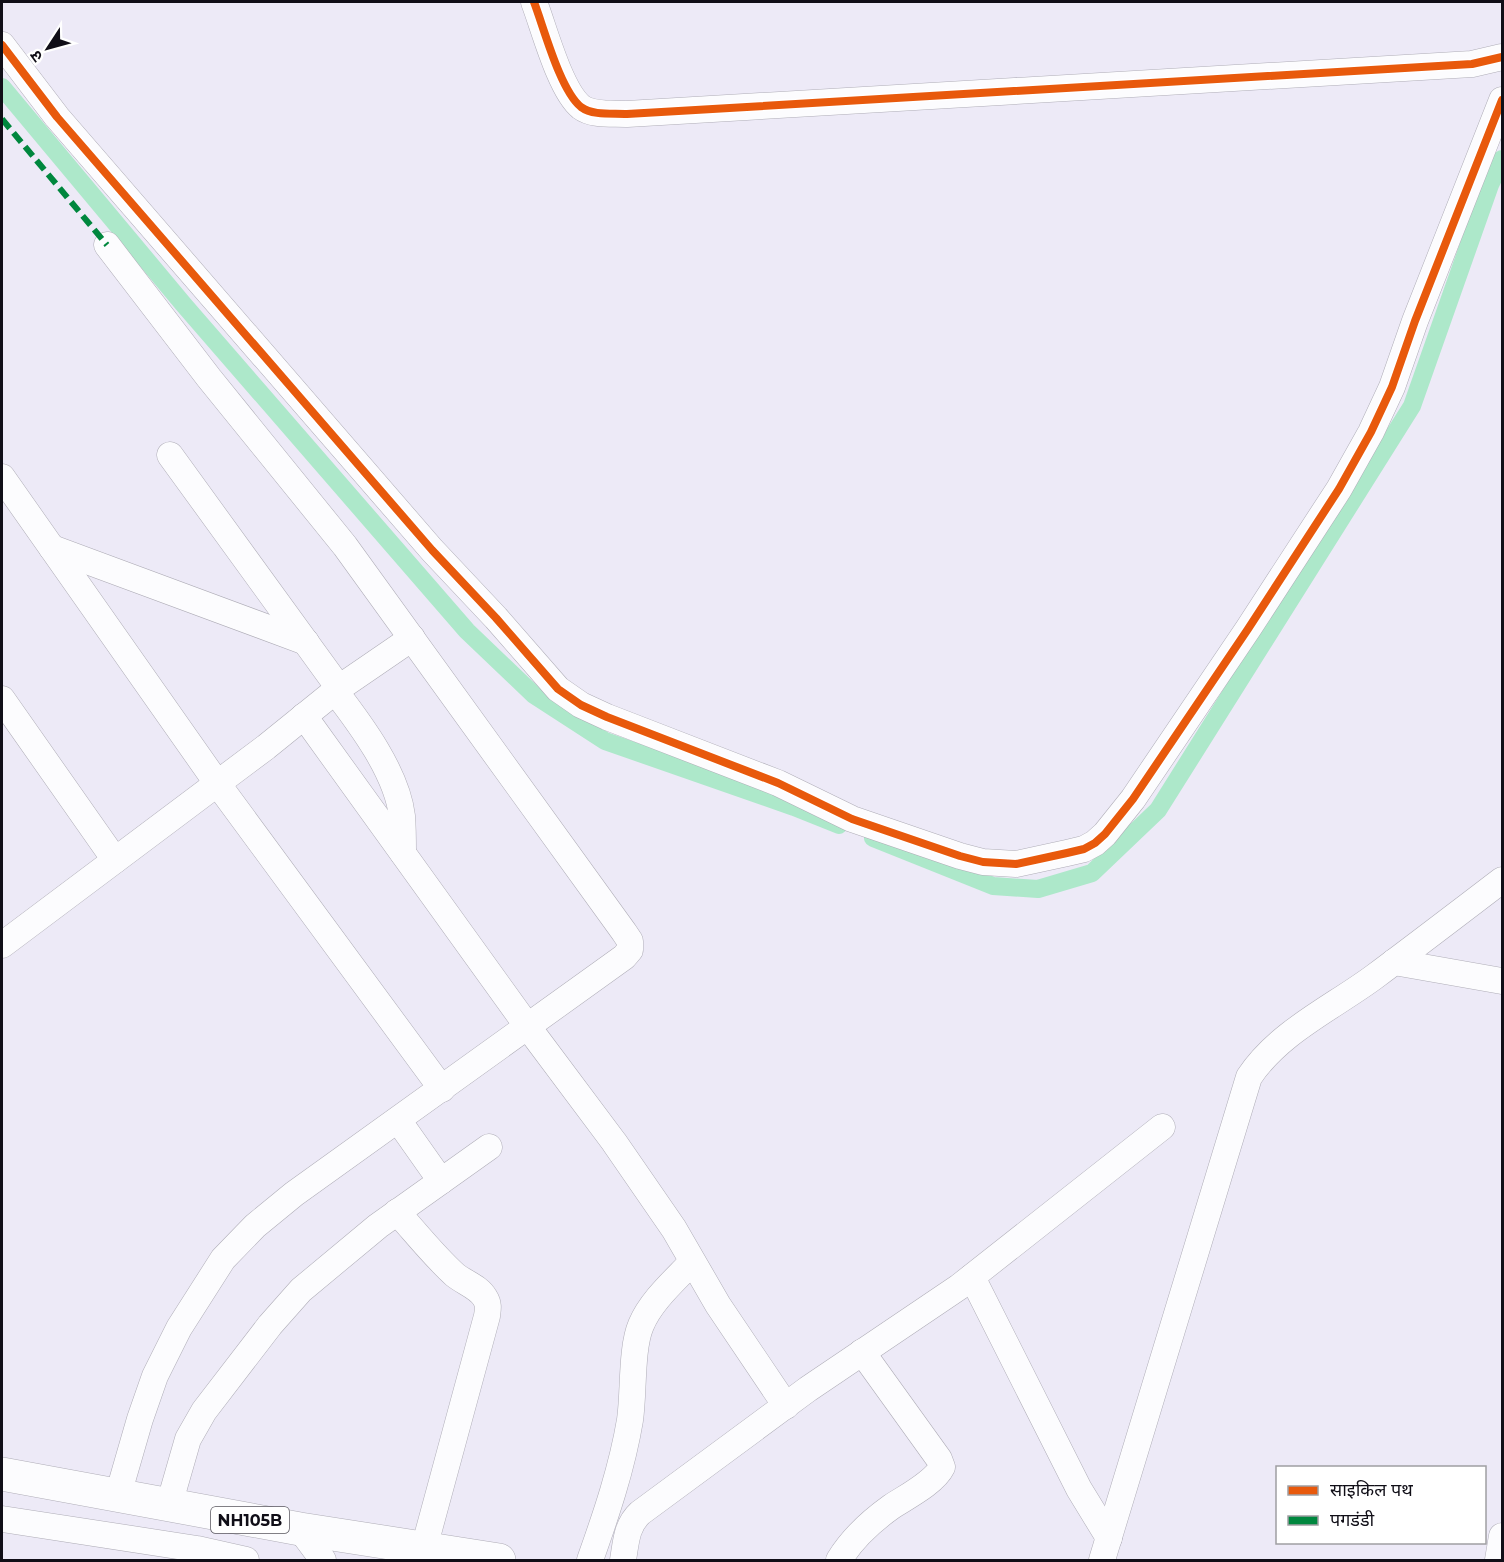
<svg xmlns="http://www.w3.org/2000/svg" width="1504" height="1562" font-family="Montserrat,'Noto Sans Devanagari',sans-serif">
	<rect width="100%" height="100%" fill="#edeaf7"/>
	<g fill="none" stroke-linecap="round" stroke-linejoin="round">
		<g stroke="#ade8ca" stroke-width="18">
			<polyline points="2,87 184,305 467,631 534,695 605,741 794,807 839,825"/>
			<polyline points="873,838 993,886 1038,889 1092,873 1158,810 1412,406 1490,185 1502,159"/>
		</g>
		<defs>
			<g id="minor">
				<path d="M534 2C544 28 560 90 581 107 593 116 613 113 627 114L1472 64 1502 57"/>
				<polyline points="2,45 57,117 432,550 496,618 558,689 581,705 607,717 778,783 852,819 960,856 983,862 1016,864 1067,853 1084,849 1095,843 1105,834 1133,799 1248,629 1339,489 1371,432 1392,387 1415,321 1502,100"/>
				<polyline points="107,245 209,378 345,546 624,932 630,941 630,950 624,957 294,1194 255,1226 223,1259 179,1328 155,1376 140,1419 118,1495"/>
				<polyline points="170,455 339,688"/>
				<polyline points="2,477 217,783 442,1089"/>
				<polyline points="52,548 306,642"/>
				<path d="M335 691C361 725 397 773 402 816 403 828 403 841 403 853"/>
				<polyline points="2,699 115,860"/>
				<polyline points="304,716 528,1027 614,1142 674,1229 718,1305 786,1406"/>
				<polyline points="2,945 266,747 339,688 412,638"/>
				<polyline points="1394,962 1502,981"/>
				<polyline points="398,1120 441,1181"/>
				<path d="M397 1212C416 1233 434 1256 455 1275 465 1283 479 1287 485 1298 489 1304 488 1309 487 1316L424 1548"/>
				<polyline points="972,1277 1079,1489 1109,1538"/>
				<polyline points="169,1505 188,1439 204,1411 270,1325 301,1290 378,1226 489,1147"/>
				<polyline points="2,1519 197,1549 246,1560"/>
				<polyline points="300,1529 323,1560"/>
				<path d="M590 1560C606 1515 622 1468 630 1420 634 1393 631 1348 641 1325 651 1301 674 1281 692 1262"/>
				<path d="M623 1560C626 1543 626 1526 640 1513L808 1389 959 1287 1162 1127"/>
				<path d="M839 1560C852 1539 870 1522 891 1507 906 1497 934 1483 942 1467L939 1459 862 1352"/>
				<path d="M1102 1560 1249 1077C1279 1032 1332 1008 1374 977 1417 945 1460 912 1502 880"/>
				<polyline points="1498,1560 1502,1536"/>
			</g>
			<polyline id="highway" points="2,1474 300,1529 499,1560"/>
		</defs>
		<use href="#minor" stroke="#afadb7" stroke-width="27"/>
		<use href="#highway" stroke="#afadb7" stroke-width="34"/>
		<use href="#minor" stroke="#fcfcfe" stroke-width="26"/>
		<use href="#highway" stroke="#fcfcfe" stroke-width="33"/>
		<polyline stroke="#00873e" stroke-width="6" stroke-dasharray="12 6" stroke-linecap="butt" points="2,119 107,245"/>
		<defs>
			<g id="cycleway">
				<path d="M534 2C544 28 560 90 581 107 593 116 613 113 627 114L1472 64 1502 57"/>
				<polyline points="2,45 57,117 432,550 496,618 558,689 581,705 607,717 778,783 852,819 960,856 983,862 1016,864 1067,853 1084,849 1095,843 1105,834 1133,799 1248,629 1339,489 1371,432 1392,387 1415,321 1502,100"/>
			</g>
		</defs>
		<use href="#cycleway" stroke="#fff" stroke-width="11"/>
		<use href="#cycleway" stroke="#e8590c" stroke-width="8"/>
	</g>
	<g text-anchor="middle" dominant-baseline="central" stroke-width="4.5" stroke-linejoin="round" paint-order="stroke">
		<rect fill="#fff" stroke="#58565d" stroke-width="1.5" x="211" y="1507" width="78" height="26" rx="4.5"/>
		<g font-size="16" font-weight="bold" fill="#100e17">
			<text x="250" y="1520">NH105B</text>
		</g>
	</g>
	<rect width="1504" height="1562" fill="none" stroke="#100e17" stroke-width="6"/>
	<rect x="1276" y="1466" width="210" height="78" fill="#ffffff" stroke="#9f9fa2" stroke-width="1.5"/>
	<rect x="1288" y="1486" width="30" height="9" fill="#e8590c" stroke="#9f9fa2" stroke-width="1.5"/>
	<text x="1330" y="1496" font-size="18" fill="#100e17">साइकिल पथ</text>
	<rect x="1288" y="1516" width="30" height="9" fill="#00873e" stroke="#9f9fa2" stroke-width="1.5"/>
	<text x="1330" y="1526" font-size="18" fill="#100e17">पगडंडी</text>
	<g transform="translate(48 48) rotate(234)" stroke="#ffffff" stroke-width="4.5" paint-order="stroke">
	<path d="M0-4.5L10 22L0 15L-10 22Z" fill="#100e17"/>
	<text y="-9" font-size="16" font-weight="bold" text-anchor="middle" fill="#100e17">उ</text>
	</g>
</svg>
